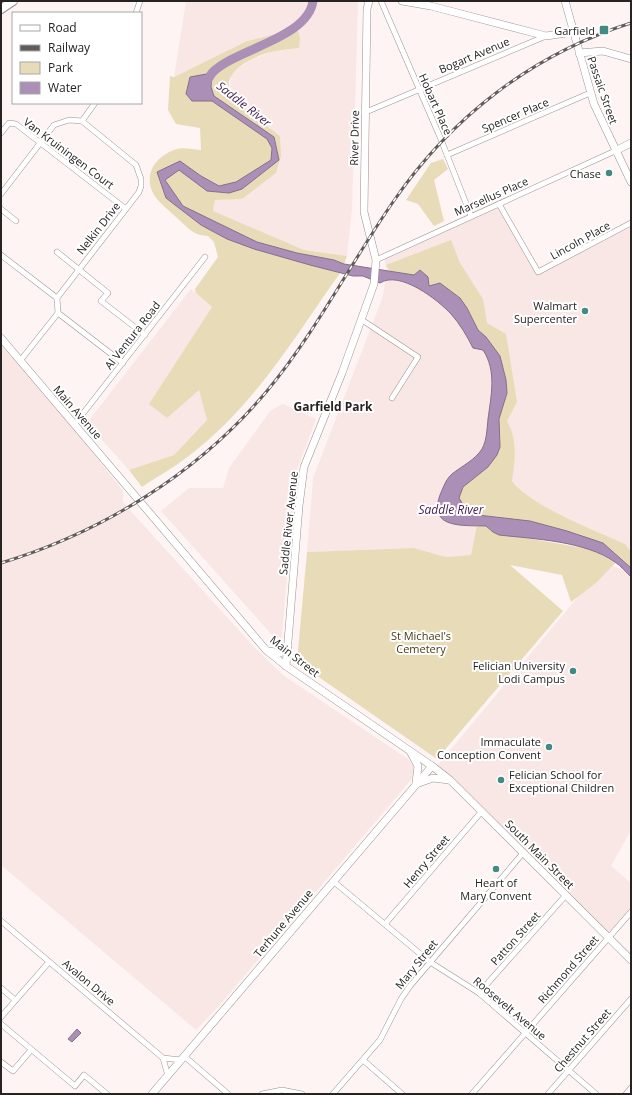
<svg xmlns="http://www.w3.org/2000/svg" width="632" height="1095" font-family="'Open Sans',sans-serif">
	<rect width="100%" height="100%" fill="#fdf4f3"/>
	<g fill="#f9e7e5">
		<polygon points="186,1 358,1 352,210 347,256 304,250 213,212 215,200 242,199 250,192 280,136 261,122 230,90 231,74 251,60 271,52 299,48 295,23 281,33 247,41 174,77"/>
		<polygon points="499,205 538,275 631,224 631,552 482,507 471,555 446,557 414,548 307,552 313,478 382,299 387,273 384,257"/>
		<polygon points="191,289 212,307 150,404 199,390 207,420 174,455 129,470 87,423"/>
		<polygon points="1,345 62,414 123,491 123,502 128,508 254,647 283,675 408,759 413,766 414,774 411,780 218,1007 196,1030 1,865"/>
		<polygon points="283,404 316,419 296,473 281,645 161,511 189,488 223,488 229,468 271,410"/>
		<polygon points="606,563 625,571 631,577 631,830 611,866 631,883 631,915 607,933 571,894 437,766"/>
	</g>
	<g fill="#e8dbb8">
		<path d="M295 22 300 38 299 48C290 49 280 50 271 52 257 55 222 71 230 90 235 102 269 128 280 136L281 156 276 173 242 199 215 200 213 211 304 250 347 256 344 264 334 260 297 253 257 242 183 206 165 180 179 169 207 191 229 193 279 160 274 137 214 96 211 87 190 77 186 95 192 101H212L267 139 272 148 271 160 236 182 219 186 201 176 180 161 157 172 166 198 201 225 254 249 340 273C294 338 255 405 190 455 175 467 158 476 142 487L129 470 174 455 207 420 199 390 167 418 149 404 212 307 196 293 195 289 218 257 214 242 208 236C194 236 187 227 177 218 169 210 157 202 152 191 144 171 158 155 177 149 184 147 194 150 201 150L200 128 176 124 168 110 170 76 174 77 247 41 281 33Z"/>
		<polygon points="443,159 448,169 434,180 444,221 434,226 418,204 406,200 431,163"/>
		<path d="M451 240 460 263 483 299 487 323 506 334 517 402 507 421C518 440 515 461 512 481 529 505 596 531 625 544L631 552V568L603 543 567 531 530 521 469 514 459 498 463 487 488 467 497 455 500 433 499 419 507 393 500 356 486 337 478 330 467 308 460 298 440 283 429 286 420 270 414 275 390 271 386 265Z"/>
		<polygon points="477,525 486,526 493,532 589,549 616,562 596,583 571,602 562,575 510,565 563,611 437,759 297,662 307,552 414,548 446,557 471,555"/>
	</g>
	<g fill="#ac8fb6" stroke="#846f8a">
		<path d="M212 73 211 87 214 96 274 137 279 160 242 189 229 193 207 191 179 170 165 180 183 206 257 242 297 253 334 260 344 264 414 275 420 270 428 277 429 286 440 283 460 298 467 308 478 330 486 337 500 356 506 380 507 393 499 419 500 447 497 455 488 467 463 487 459 498 469 514 530 521 567 531 603 543 631 568V577C626 572 621 566 615 562 585 541 535 539 499 535L493 532 486 526C466 525 427 530 440 495 443 488 446 479 452 474 462 466 475 460 482 449 487 440 487 428 488 419 491 396 497 371 483 350L473 348C467 336 460 324 451 314 438 300 400 270 380 283L363 276H353L310 265 254 249 227 239 201 225 166 198 157 172 180 161 201 176 219 186 236 182 271 160 272 148 267 139 212 101H192L186 94 190 77Z"/>
		<polygon points="77,1029 81,1033 72,1042 68,1039"/>
	</g>
	<g fill="none" stroke-linecap="round" stroke-linejoin="round">
		<path stroke="#ac8fb6" stroke-width="9" d="M206 83C208 80 210 75 213 72 236 49 308 38 313 1"/>
		<defs>
			<g id="street">
				<polyline points="381,1 440,137 471,216"/>
				<polyline points="136,13 140,1"/>
				<polyline points="366,112 546,36"/>
				<polyline points="1,133 9,123 16,124 126,209"/>
				<polyline points="447,155 590,93"/>
				<polyline points="1,194 54,125 69,120 82,121 95,103"/>
				<polyline points="499,204 538,272 631,223"/>
				<polyline points="1,209 16,221"/>
				<polyline points="57,252 108,293 101,301 145,335"/>
				<polyline points="1,255 57,298"/>
				<polyline points="376,260 615,151"/>
				<polyline points="57,298 126,209 139,192 141,186 141,179 136,165 82,121"/>
				<polyline points="58,313 123,363"/>
				<polyline points="362,320 418,357 392,398"/>
				<polyline points="20,361 58,313 57,298"/>
				<polyline points="74,425 205,257"/>
				<polyline points="333,881 430,962 479,993 596,1094"/>
				<polyline points="1,921 163,1058 181,1060"/>
				<polyline points="385,924 482,811"/>
				<polyline points="1,988 15,1000"/>
				<polyline points="479,993 566,895"/>
				<polyline points="1,1017 49,962"/>
				<polyline points="1,1024 75,1086 84,1075 107,1094"/>
				<polyline points="184,1056 228,1094"/>
				<polyline points="163,1058 168,1076"/>
				<polyline points="363,1060 402,1094"/>
				<polyline points="1,1062 13,1071 31,1050"/>
				<polyline points="262,1094 282,1090 302,1094"/>
				<polyline points="333,1094 380,1040 401,999 410,986 523,853"/>
				<polyline points="472,1094 631,912"/>
				<polyline points="548,1094 631,999"/>
				<polyline points="626,1094 631,1088"/>
			</g>
			<g id="secondary">
				<polyline points="402,1 431,6 546,36 573,32"/>
				<polyline points="565,1 594,104 631,182"/>
				<polyline points="579,53 603,51 631,59"/>
				<polyline points="615,151 631,143"/>
				<polyline points="1,338 266,650 286,666 432,766 450,780 631,960"/>
				<polyline points="269,651 280,653 288,646"/>
				<polyline points="286,666 299,506 304,467 342,373 374,284 376,260 364,212 367,9 369,1"/>
				<polyline points="411,753 418,766 416,783"/>
				<polyline points="419,783 433,778 449,780"/>
				<polyline points="152,1094 432,766"/>
			</g>
			<polyline id="primary" points="1,9 13,1"/>
		</defs>
		<use href="#street" stroke="#9a9291" stroke-width="6"/>
		<use href="#secondary" stroke="#9a9291" stroke-width="8"/>
		<use href="#primary" stroke="#9a9291" stroke-width="10"/>
		<use href="#street" stroke="#fff" stroke-width="5"/>
		<use href="#secondary" stroke="#fff" stroke-width="7"/>
		<use href="#primary" stroke="#fff" stroke-width="8"/>
		<defs>
			<path id="rail" d="M1 563C103 532 198 473 267 391 316 332 350 264 393 202 451 117 533 54 631 23"/>
		</defs>
		<use href="#rail" stroke="#615c5b" stroke-width="3"/>
		<use href="#rail" stroke="#fff" stroke-width="1.5" stroke-dasharray="4.5" stroke-linecap="butt"/>
	</g>
	<g fill="#438a85" stroke="#fff" stroke-width="1.5">
		<rect x="599" y="25" width="10" height="10" rx="2"/>
		<circle cx="609" cy="173" r="4"/>
		<circle cx="585" cy="311" r="4"/>
		<circle cx="573" cy="671" r="4"/>
		<circle cx="549" cy="747" r="4"/>
		<circle cx="501" cy="780" r="4"/>
		<circle cx="496" cy="869" r="4"/>
	</g>
	<g text-anchor="middle" dominant-baseline="central" stroke-width="4" stroke-linejoin="round" paint-order="stroke">
		<g font-size="11" fill="#262322" stroke="#fff" text-anchor="end">
			<text x="595" y="30">Garfield</text>
			<text x="601" y="173">Chase</text>
			<text x="577" y="305">Walmart<tspan x="577" dy="13">Supercenter</tspan></text>
			<text x="565" y="665">Felician University<tspan x="565" dy="13">Lodi Campus</tspan></text>
			<text x="541" y="741">Immaculate<tspan x="541" dy="13">Conception Convent</tspan></text>
			<text x="509" y="774" text-anchor="start">Felician School for<tspan x="509" dy="13">Exceptional Children</tspan></text>
			<text x="496" y="882" text-anchor="middle">Heart of<tspan x="496" dy="13">Mary Convent</tspan></text>
		</g>
		<g font-size="11" fill="#262322" stroke="#fff">
			<text transform="translate(474 55) rotate(-23)">Bogart Avenue</text>
			<text transform="translate(603 90) rotate(71)">Passaic Street</text>
			<text transform="translate(436 104) rotate(66)">Hobart Place</text>
			<text transform="translate(515 115) rotate(-23)">Spencer Place</text>
			<text transform="translate(354 138) rotate(-89)">River Drive</text>
			<text transform="translate(69 153) rotate(37)">Van Kruiningen Court</text>
			<text transform="translate(491 196) rotate(-24)">Marsellus Place</text>
			<text transform="translate(98 228) rotate(-52)">Nelkin Drive</text>
			<text transform="translate(580 240) rotate(-29)">Lincoln Place</text>
			<text transform="translate(132 335) rotate(-52)">Al Ventura Road</text>
			<text transform="translate(78 412) rotate(49)">Main Avenue</text>
			<text transform="translate(288 523) rotate(-84)">Saddle River Avenue</text>
			<text transform="translate(295 656) rotate(38)">Main Street</text>
			<text transform="translate(540 854) rotate(45)">South Main Street</text>
			<text transform="translate(426 861) rotate(-50)">Henry Street</text>
			<text transform="translate(283 923) rotate(-50)">Terhune Avenue</text>
			<text transform="translate(515 938) rotate(-48)">Patton Street</text>
			<text transform="translate(416 964) rotate(-51)">Mary Street</text>
			<text transform="translate(568 969) rotate(-49)">Richmond Street</text>
			<text transform="translate(89 982) rotate(40)">Avalon Drive</text>
			<text transform="translate(510 1008) rotate(40)">Roosevelt Avenue</text>
			<text transform="translate(582 1040) rotate(-49)">Chestnut Street</text>
		</g>
		<g font-size="11" fill="#473a14" stroke="#fff">
			<text x="421" y="635">St Michael's<tspan x="421" dy="13">Cemetery</tspan></text>
		</g>
		<g font-size="12" font-style="italic" fill="#431d4f" stroke="#fff">
			<text transform="translate(244 104) rotate(38)">Saddle River</text>
			<text x="451" y="509">Saddle River</text>
		</g>
		<g font-size="12" font-weight="bold" fill="#262322" stroke="#fff">
			<text x="333" y="406">Garfield Park</text>
		</g>
	</g>
	<rect width="632" height="1095" fill="none" stroke="#262322" stroke-width="4"/>
	<rect x="12" y="12" width="130" height="92" fill="#ffffff" stroke="#a8a7a7"/>
	<rect x="20" y="25" width="20" height="6" fill="#ffffff" stroke="#a8a7a7"/>
	<text x="48" y="32" font-size="12" fill="#262322">Road</text>
	<rect x="20" y="45" width="20" height="6" fill="#615c5b" stroke="#a8a7a7"/>
	<text x="48" y="52" font-size="12" fill="#262322">Railway</text>
	<rect x="20" y="62" width="20" height="12" fill="#e8dbb8" stroke="#a8a7a7"/>
	<text x="48" y="72" font-size="12" fill="#262322">Park</text>
	<rect x="20" y="82" width="20" height="12" fill="#ac8fb6" stroke="#a8a7a7"/>
	<text x="48" y="92" font-size="12" fill="#262322">Water</text>
</svg>
